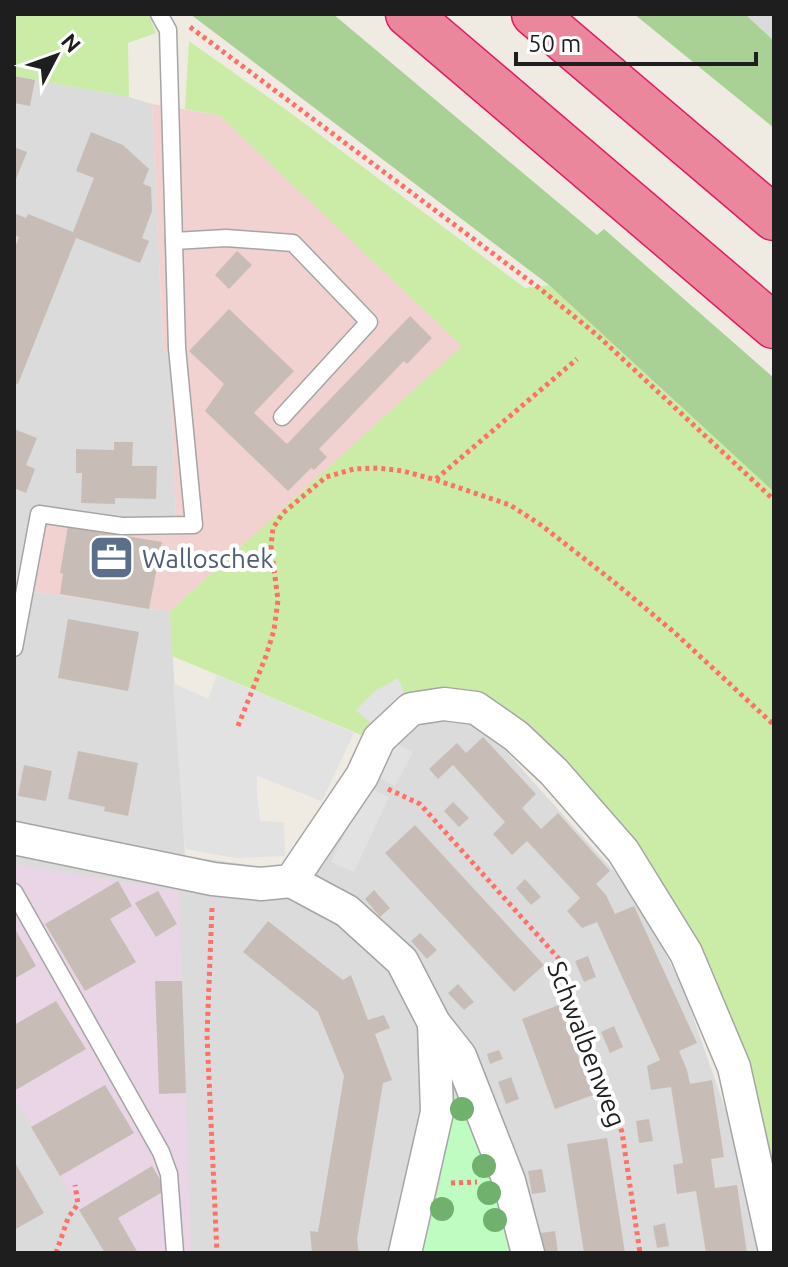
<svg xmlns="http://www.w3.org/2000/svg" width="788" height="1267" font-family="Ubuntu,sans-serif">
	<rect width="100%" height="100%" fill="#efebe3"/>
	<g fill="#dcdbdb">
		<polygon points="745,14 774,14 774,41"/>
		<polygon points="14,76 129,97 152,104 163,348 170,360 176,521 37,507 14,586"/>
		<polygon points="14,589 170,611 185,856 316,874 399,731 450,710 484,727 638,898 684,991 734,1134 758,1253 14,1253"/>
	</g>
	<polygon fill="#f1d2d1" points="152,104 219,115 463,346 170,611 14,589 37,507 176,521 170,360 163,348"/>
	<polygon fill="#e9d5e6" points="14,864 179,891 191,1253 105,1253 14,1096"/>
	<g fill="#cbeca6">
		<polygon points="14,14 149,14 156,33 128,43 129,97 14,76"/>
		<polygon points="189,41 292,114 525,288 549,285 774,492 774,1201 715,995 523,728 356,710 371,723 361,735 172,656 170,611 462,346 219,115 185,109"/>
	</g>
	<g fill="#a9d196">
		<polygon points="190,14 333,14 597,235 604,229 774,378 774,492 549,285"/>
		<polygon points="634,14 745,14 774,41 774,128"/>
	</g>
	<polygon fill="#befcc1" points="449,1119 474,1122 496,1182 509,1253 422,1253 440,1183"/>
	<g fill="#e2e2e2">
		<polygon points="217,675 354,733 322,801 257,776 257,793 260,821 284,822 285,856 235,858 185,849 173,683 208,699"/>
		<polygon points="398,678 406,697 371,723 356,710 375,691"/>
		<polygon points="392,742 413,752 395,786 375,775"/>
		<polygon points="367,787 389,797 354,872 331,862"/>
	</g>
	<g fill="#c7bdb6">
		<polygon points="14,76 35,80 30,106 14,103"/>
		<polygon points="91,132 123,145 149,169 143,184 151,187 152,211 142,238 149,241 140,263 76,238 18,384 14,383 14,250 19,237 14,235 14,213 26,218 28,214 73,232 94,178 76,171"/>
		<polygon points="14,147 27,152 14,184"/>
		<polygon points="237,251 252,265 229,289 215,275"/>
		<polygon points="229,309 294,371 254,413 287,444 410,316 432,338 407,364 404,361 319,449 327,457 314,470 311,468 288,491 205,411 224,384 189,351"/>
		<polygon points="14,429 37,438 26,465 35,469 26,493 14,488"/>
		<polygon points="114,442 133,442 132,466 157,466 156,499 115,498 115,504 81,503 82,473 76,473 76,449 114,450"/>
		<polygon points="68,526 162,542 149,609 60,594 63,574 60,573"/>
		<polygon points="68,619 139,632 128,691 58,678"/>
		<polygon points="483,737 536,794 522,808 541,829 558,813 610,871 596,884 606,895 615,914 634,906 697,1043 679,1051 687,1070 690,1084 712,1080 724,1157 711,1159 715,1188 737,1185 747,1253 706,1253 696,1191 677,1194 673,1165 683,1163 671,1087 651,1090 647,1066 660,1060 597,922 582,928 567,911 580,898 527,841 512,855 503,845 493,834 505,822 453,765 438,779 429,769 457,743 466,753"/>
		<polygon points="78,751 138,763 128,816 104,811 105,807 68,799"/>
		<polygon points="24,765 52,771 46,801 18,796"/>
		<polygon points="453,802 469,818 459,827 444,811"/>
		<polygon points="415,825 544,965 514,992 385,853"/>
		<polygon points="525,879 541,897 531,905 516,888"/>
		<polygon points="118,881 132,906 110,919 136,962 85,991 45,924"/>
		<polygon points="374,890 390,908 380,917 365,899"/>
		<polygon points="158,891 177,924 156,937 135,903"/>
		<polygon points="268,921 343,980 351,975 368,1020 384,1015 390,1028 375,1034 392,1080 383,1083 357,1239 359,1253 312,1253 310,1231 318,1232 344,1076 318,1012 243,952"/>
		<polygon points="14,927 36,966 14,979"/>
		<polygon points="420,933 437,950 427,959 411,941"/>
		<polygon points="588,956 596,977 584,982 575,961"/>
		<polygon points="155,981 182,981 186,1093 159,1094"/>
		<polygon points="458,984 474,1002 464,1010 448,993"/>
		<polygon points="56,1001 86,1049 14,1091 14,1025"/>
		<polygon points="559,1005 593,1095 555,1109 522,1019"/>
		<polygon points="614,1026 623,1047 610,1053 601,1032"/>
		<polygon points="499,1050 503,1059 490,1064 487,1054"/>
		<polygon points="511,1077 519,1099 506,1104 498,1082"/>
		<polygon points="105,1085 134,1133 60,1176 31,1127"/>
		<polygon points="649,1119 653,1141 639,1143 636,1121"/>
		<polygon points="607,1138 625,1253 584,1253 567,1144"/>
		<polygon points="14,1161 44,1213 14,1230"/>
		<polygon points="152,1166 166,1190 118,1218 138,1253 105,1253 79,1210"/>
		<polygon points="542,1169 546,1192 532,1194 528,1171"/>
		<polygon points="665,1223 669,1246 657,1248 653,1226"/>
		<polygon points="555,1231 558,1253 544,1253 541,1233"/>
	</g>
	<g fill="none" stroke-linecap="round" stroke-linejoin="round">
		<defs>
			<g id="service">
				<polyline points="174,241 226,238 293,243 369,322 282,417"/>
				<polyline points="14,648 39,514 122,526 194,525 177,348 168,30 159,14"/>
				<polyline points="14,892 161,1152 169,1174 175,1253"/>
			</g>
			<g id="minor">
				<polyline points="14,838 213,879 261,884 291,881 362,776 379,739 411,709 444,704 476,708 516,736 554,772 623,851 686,953 734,1067 774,1247"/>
				<polyline points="291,881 347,911 402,961 434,1023 460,1056 509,1181 528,1253"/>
				<polyline points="405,1253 437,1112 434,1023"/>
			</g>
			<g id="motorway">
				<polyline points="408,14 774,326"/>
				<polyline points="534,14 774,218"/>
			</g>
		</defs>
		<use href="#service" stroke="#a5a5a5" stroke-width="19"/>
		<use href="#minor" stroke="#a5a5a5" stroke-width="35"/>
		<use href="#motorway" stroke="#e31b65" stroke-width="47"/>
		<g stroke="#ff7065" stroke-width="5" stroke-dasharray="4 4" stroke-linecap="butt">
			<polyline points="190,27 539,288 597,335 774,500"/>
			<polyline points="436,479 577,359"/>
			<polyline points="238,726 266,656 274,630 278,600 271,546 273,528 283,513 326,477 354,469 378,468 403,471 436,480 510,505 541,525 614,582 675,633 774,725"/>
			<polyline points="388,789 420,804 559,959 622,1132 640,1253"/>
			<polyline points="212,908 207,1035 217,1253"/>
			<polyline points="451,1183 477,1182"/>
			<polyline points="56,1253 68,1218 78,1204 75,1185"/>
		</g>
		<use href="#service" stroke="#fff" stroke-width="16"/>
		<use href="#minor" stroke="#fff" stroke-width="32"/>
		<use href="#motorway" stroke="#eb879c" stroke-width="44"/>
	</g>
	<g fill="#6fb16d">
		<circle cx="462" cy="1109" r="12"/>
		<circle cx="484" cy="1166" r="12"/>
		<circle cx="489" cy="1193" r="12"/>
		<circle cx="442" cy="1209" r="12"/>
		<circle cx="495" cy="1220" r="12"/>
	</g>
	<defs>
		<symbol id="office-square" viewBox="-11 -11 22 22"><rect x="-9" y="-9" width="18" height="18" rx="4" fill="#5c6f8a" stroke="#fff"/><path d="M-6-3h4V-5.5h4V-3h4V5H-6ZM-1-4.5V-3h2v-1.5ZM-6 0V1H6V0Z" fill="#fff"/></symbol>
	</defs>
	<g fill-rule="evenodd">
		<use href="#office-square" x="86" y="532" width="51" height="51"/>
	</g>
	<g text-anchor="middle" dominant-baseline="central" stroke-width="8" stroke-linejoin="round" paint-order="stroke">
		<g font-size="26" fill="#4e5e75" stroke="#fff" text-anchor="start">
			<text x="142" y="558">Walloschek</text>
		</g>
		<g font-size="26" fill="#1e1e1e" stroke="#fff">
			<text transform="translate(587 1044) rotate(69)">Schwalbenweg</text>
		</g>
	</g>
	<rect width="788" height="1267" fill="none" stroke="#1e1e1e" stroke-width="32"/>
	<g transform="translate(56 56) rotate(49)" stroke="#ffffff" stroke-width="6" paint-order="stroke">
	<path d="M0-6L14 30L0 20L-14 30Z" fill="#1e1e1e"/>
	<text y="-12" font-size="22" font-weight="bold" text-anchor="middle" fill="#1e1e1e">N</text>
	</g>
	<path d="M516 52v12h240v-12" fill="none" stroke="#1e1e1e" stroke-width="4"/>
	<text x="528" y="52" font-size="24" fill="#1e1e1e" stroke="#ffffff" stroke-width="6" paint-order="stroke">50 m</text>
</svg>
